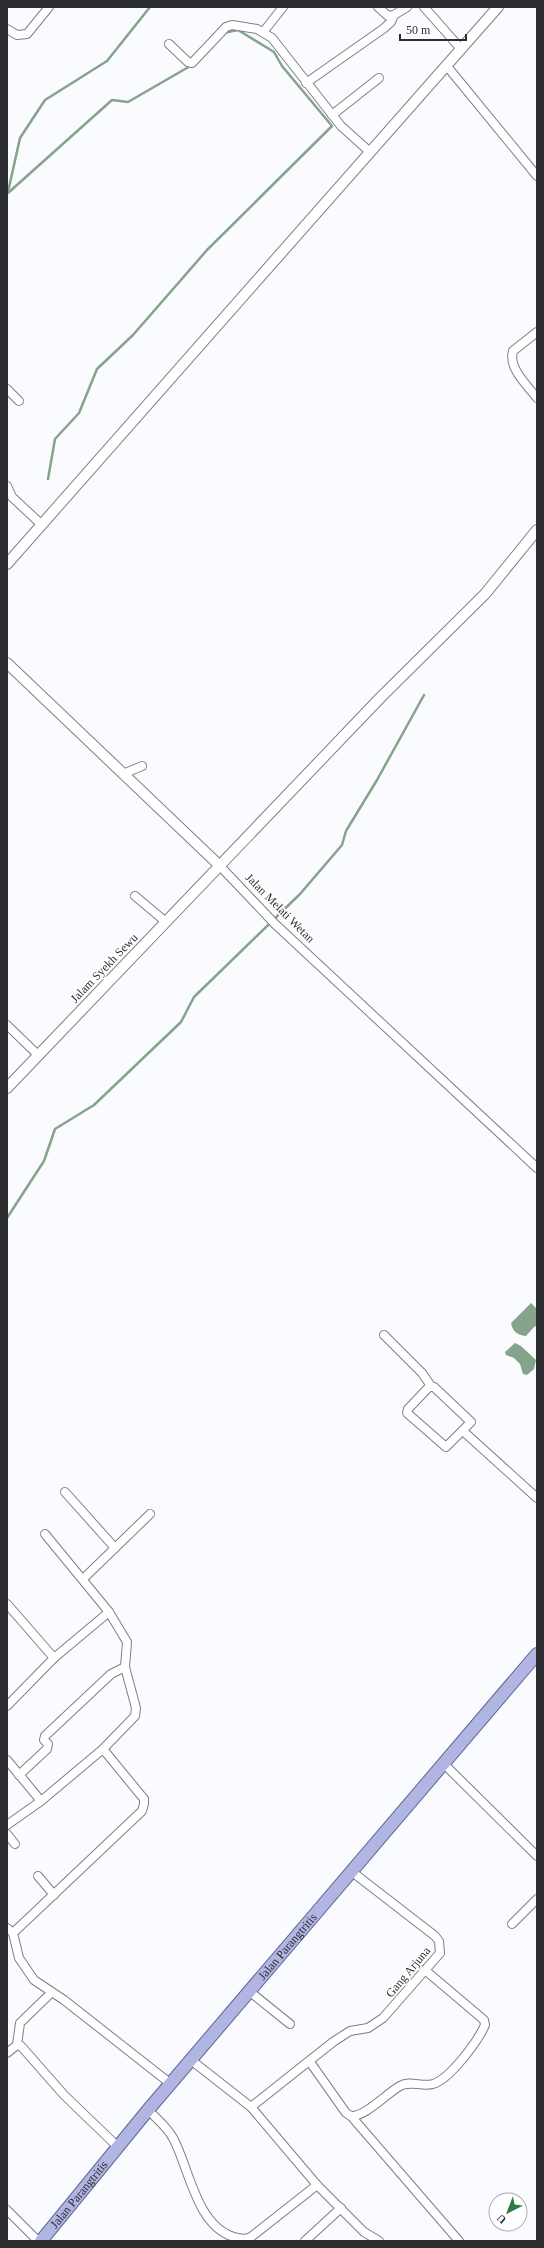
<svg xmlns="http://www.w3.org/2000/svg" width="544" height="2248" font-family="Georgia,serif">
	<rect width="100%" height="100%" fill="#fafbff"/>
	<g fill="#85a48b">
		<path d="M531 1303 537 1309V1326L534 1327 526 1336C517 1335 513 1332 511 1323Z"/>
		<polygon points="515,1343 521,1346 536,1360 534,1369 527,1375 523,1374 520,1364 514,1358 506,1355 505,1352"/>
	</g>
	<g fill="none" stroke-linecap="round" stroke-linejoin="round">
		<g stroke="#85a48b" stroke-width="2.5">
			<polyline points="8,192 20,138 45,100 107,61 150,7"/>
			<polyline points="8,193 112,100 128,102 192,65"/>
			<polyline points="48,479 55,439 79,413 97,369 133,335 207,250 332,126 282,66 274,52 238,30 223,33"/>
			<polyline points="7,1218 44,1161 55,1129 94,1105 181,1022 194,997 300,894 342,845 346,831 377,780 424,695"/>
		</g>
		<defs>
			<g id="minor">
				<polyline points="378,7 388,16 394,15 407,7"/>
				<polyline points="424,7 461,49"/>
				<polyline points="7,29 17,35 27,34 49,7"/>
				<polyline points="264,31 283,7"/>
				<polyline points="169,44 188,62 192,63 226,27 232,25 257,29 272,38 341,126 370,152"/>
				<polyline points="446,65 537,176"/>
				<polyline points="306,83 383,29 391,22 394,15"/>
				<polyline points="332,115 379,78"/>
				<path d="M537 332 513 351C508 368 527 385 537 398"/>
				<polyline points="7,389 19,401"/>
				<polyline points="7,486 12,497 41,524"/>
				<polyline points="123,774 142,766"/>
				<polyline points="220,866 275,924 537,1168"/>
				<polyline points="135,896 166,922"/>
				<polyline points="7,1025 38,1055"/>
				<polyline points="384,1335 422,1373 431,1386"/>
				<polygon points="429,1387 434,1387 471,1422 446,1447 407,1413 408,1409"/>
				<polyline points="463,1431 537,1498"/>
				<polyline points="65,1492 115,1548"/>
				<polyline points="45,1534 109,1612"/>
				<polyline points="83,1579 150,1514"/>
				<polyline points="7,1604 54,1658"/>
				<polyline points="7,1706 54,1658 109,1612 127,1642 125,1667 136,1708 135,1716 103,1749 41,1801"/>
				<polyline points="7,1760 41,1801 7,1825"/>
				<polyline points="443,1763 537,1856"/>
				<polyline points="19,1775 47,1749 48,1744 44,1740 45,1736 111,1674 125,1667"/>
				<polyline points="7,1834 15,1844"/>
				<polyline points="38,1876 54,1895"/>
				<polyline points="512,1924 537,1899"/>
				<polyline points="7,1928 13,1933 19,1958 34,1980 64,2000 171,2084"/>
				<polyline points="13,1933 142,1811 144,1804 144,1799 103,1749"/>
				<polyline points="249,1991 290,2024"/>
				<polyline points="17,2045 20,2023 51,1993"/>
				<polyline points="7,2053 17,2045 21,2046 64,2095 118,2147"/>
				<polyline points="191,2060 251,2107 317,2185 364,2232 379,2241"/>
				<path d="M310 2062 346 2113 351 2116C365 2117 387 2093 400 2086 409 2080 422 2087 433 2084 450 2079 478 2041 485 2025L484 2020 425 1970"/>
				<polyline points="251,2107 333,2042 350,2031 368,2028 383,2018 440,1953 439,1941 435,1936 351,1871"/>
				<path d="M148 2110C157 2119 167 2127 173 2138 189 2167 196 2226 234 2237 240 2239 245 2240 251 2237L317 2185"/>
				<polyline points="351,2116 459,2241"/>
				<polyline points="7,2210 38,2241"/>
				<polyline points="305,2241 341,2208"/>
			</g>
			<g id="tertiary">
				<polyline points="7,564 498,7"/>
				<polyline points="7,663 220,866"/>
				<polyline points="7,1088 381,697 485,594 537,530"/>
			</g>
			<g id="primary">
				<path id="s1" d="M41 2241 148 2110 537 1654"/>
			</g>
		</defs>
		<use href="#minor" stroke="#7e7f88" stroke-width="10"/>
		<use href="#tertiary" stroke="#7e7f88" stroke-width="12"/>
		<use href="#primary" stroke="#606697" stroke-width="14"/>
		<use href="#minor" stroke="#fff" stroke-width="8"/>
		<use href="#tertiary" stroke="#fff" stroke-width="10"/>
		<use href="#primary" stroke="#b0b5e2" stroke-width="12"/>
	</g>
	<g text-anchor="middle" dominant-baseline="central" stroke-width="3.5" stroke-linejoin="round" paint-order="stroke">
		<g font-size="12" fill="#2d2e31" stroke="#fff">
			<text transform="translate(280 908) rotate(45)">Jalan Melati Wetan</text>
			<text transform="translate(104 968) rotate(-46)">Jalam Syekh Sewu</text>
			<text stroke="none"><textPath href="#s1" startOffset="384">Jalan Parangtritis</textPath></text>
			<text transform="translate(408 1972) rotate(-50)">Gang Arjuna</text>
			<text stroke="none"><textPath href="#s1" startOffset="60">Jalan Parangtritis</textPath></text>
		</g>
	</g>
	<rect width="544" height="2248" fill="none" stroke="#2d2e31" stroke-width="16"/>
	<g transform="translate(508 2212) rotate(222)"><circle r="19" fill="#ffffff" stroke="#ababad"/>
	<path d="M0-3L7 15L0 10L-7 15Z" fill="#307844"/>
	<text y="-6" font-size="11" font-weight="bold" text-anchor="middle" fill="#2d2e31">U</text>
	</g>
	<path d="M400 34v6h66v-6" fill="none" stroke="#2d2e31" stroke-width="2"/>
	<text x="406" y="34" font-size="12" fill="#2d2e31" stroke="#ffffff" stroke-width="3" paint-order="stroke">50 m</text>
</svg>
